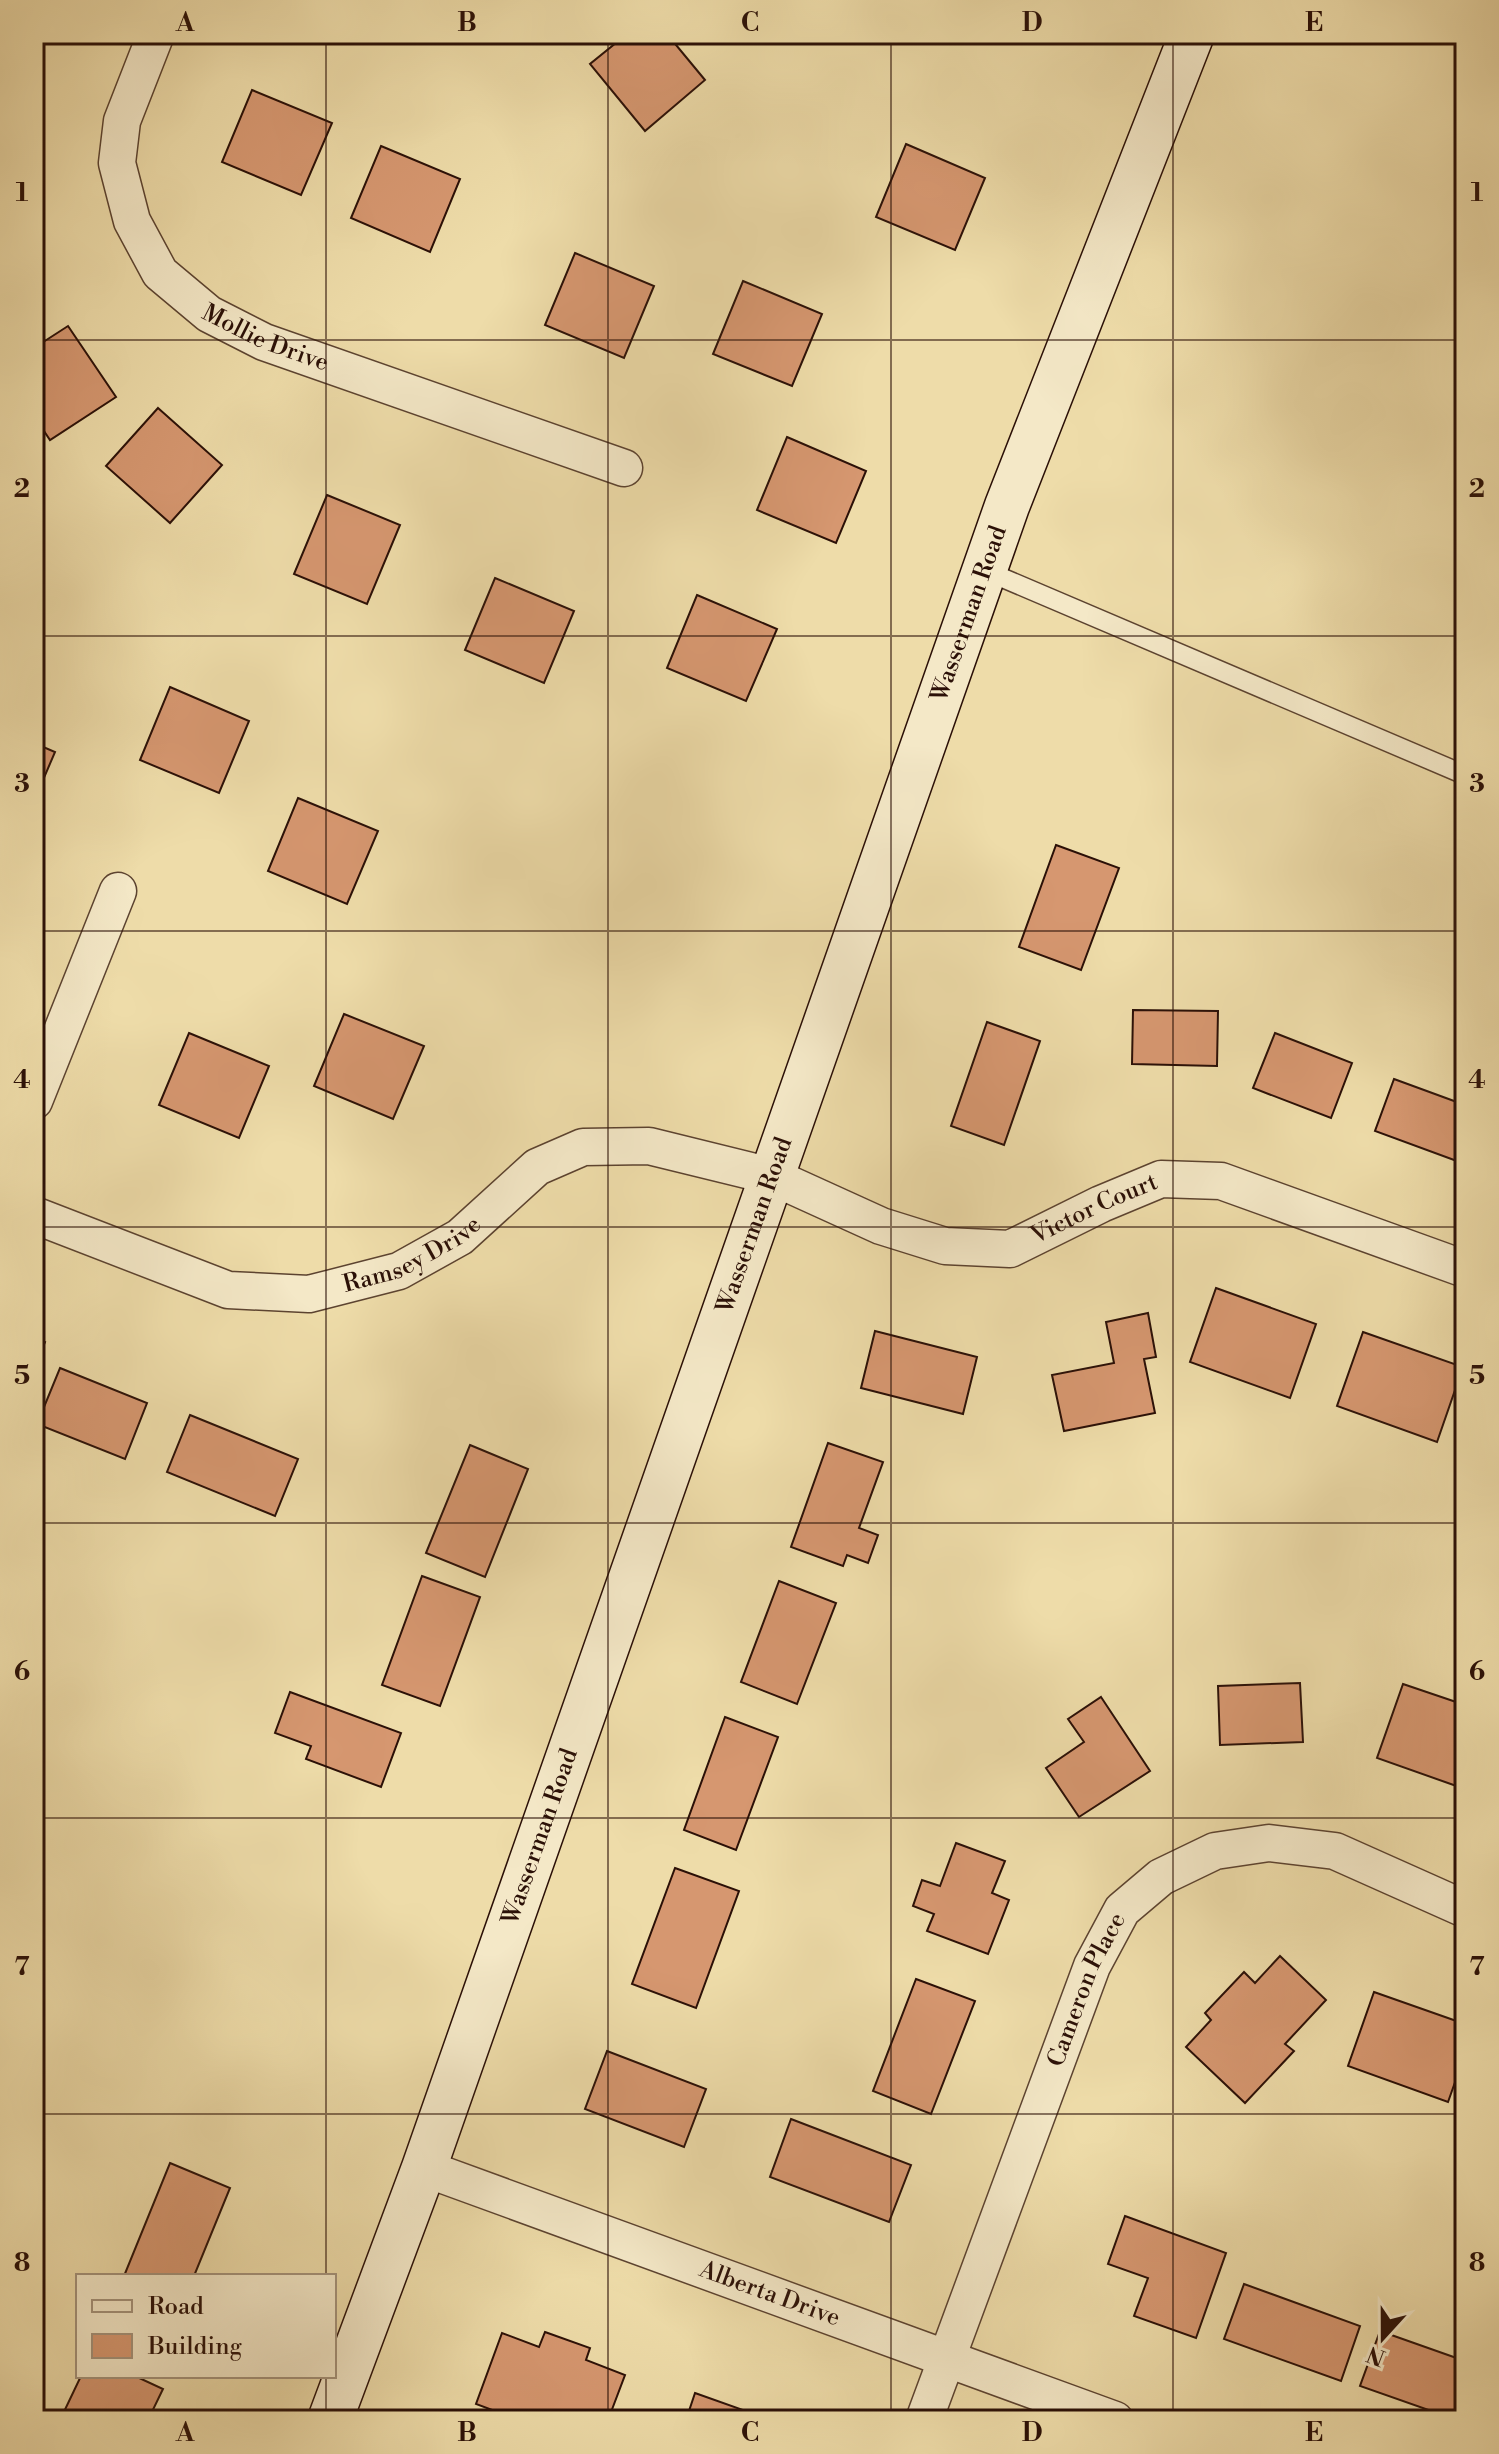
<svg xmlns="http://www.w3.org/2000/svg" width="1499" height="2454" font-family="'Libre Bodoni',serif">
	<rect width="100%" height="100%" fill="#eedca9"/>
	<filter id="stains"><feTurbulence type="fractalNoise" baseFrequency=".0025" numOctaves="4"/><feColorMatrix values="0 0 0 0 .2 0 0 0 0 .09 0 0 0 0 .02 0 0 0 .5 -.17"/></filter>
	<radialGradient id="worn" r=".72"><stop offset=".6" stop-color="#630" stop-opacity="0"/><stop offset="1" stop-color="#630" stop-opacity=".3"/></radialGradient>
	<g fill="#d69770" stroke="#2b1007" stroke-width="2">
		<polygon points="627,34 667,34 705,80 645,131 590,64"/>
		<polygon points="252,90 332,123 301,195 222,162"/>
		<polygon points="906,144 985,178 955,250 876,217"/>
		<polygon points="381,146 460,179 430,252 351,218"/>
		<polygon points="575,253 654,286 624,358 545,325"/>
		<polygon points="743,281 822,314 792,386 713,354"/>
		<polygon points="68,326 116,397 50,440 34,416 34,348"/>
		<polygon points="158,408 222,465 170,523 106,466"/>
		<polygon points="787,437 866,471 836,543 757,510"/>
		<polygon points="327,495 400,525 367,604 294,574"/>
		<polygon points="495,578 574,611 544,683 465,650"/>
		<polygon points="697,595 777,629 746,701 667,668"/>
		<polygon points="170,687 249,721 219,793 140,760"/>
		<polygon points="34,743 55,752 34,801"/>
		<polygon points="298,798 378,831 347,904 268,871"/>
		<polygon points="1056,845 1119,868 1081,970 1019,947"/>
		<polygon points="1133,1010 1218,1011 1217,1066 1132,1064"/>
		<polygon points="344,1014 424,1046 393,1119 314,1086"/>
		<polygon points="987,1022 1040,1041 1004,1145 951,1126"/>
		<polygon points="189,1033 269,1066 239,1138 159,1105"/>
		<polygon points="1275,1033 1352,1063 1331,1118 1253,1088"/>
		<polygon points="1394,1079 1465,1105 1465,1164 1375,1131"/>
		<polygon points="1216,1288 1316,1324 1290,1398 1190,1362"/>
		<polygon points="1148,1313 1156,1357 1144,1359 1155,1413 1064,1431 1052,1375 1114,1363 1106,1322"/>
		<polygon points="875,1331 977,1357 963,1414 861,1388"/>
		<polygon points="1363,1332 1463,1367 1437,1442 1337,1406"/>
		<polygon points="34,1338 45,1342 34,1369"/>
		<polygon points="60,1368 147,1403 125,1459 37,1424"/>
		<polygon points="190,1415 298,1459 275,1516 167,1472"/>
		<polygon points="828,1443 883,1462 859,1528 878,1535 868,1563 847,1555 843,1566 791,1547"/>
		<polygon points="470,1445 528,1469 485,1577 426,1553"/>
		<polygon points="422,1576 480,1597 440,1706 382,1685"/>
		<polygon points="779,1581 836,1603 797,1704 741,1682"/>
		<polygon points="1300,1683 1303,1742 1220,1745 1218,1686"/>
		<polygon points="1403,1684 1465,1705 1465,1789 1377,1758"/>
		<polygon points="290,1692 401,1733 381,1787 306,1759 311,1746 275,1733"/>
		<polygon points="1101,1697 1150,1771 1079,1817 1046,1768 1084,1742 1068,1719"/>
		<polygon points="725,1717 778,1737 736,1850 684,1830"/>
		<polygon points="956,1843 1005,1861 992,1893 1009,1900 988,1954 927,1931 934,1914 913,1906 922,1880 940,1886"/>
		<polygon points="675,1868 739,1891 696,2008 632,1984"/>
		<polygon points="1280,1956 1326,2000 1285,2044 1294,2051 1245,2103 1186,2047 1211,2020 1205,2013 1244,1972 1255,1983"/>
		<polygon points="916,1979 975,2001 931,2114 873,2091"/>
		<polygon points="1374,1992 1465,2024 1465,2054 1448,2102 1348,2066"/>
		<polygon points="607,2051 706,2089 684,2147 585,2109"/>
		<polygon points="791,2119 911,2165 889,2222 770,2177"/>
		<polygon points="170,2163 230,2188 194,2276 124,2276"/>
		<polygon points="1125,2216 1226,2253 1196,2338 1134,2316 1148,2278 1108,2264"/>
		<polygon points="1244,2284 1360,2326 1341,2381 1224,2339"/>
		<polygon points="1380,2331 1465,2361 1465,2420 1457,2420 1360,2386"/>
		<polygon points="545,2332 590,2348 586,2360 625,2375 608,2420 571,2420 547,2412 544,2420 519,2420 476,2404 502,2333 539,2347"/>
		<polygon points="81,2376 135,2376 163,2389 148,2420 60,2420"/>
		<polygon points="695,2393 771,2420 686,2420"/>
	</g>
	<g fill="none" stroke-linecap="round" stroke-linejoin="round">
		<defs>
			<polyline id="lane" points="984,570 1465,775"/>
			<g id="street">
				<path id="s1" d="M156 34 122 121 117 163 132 221 160 273 209 314 264 342 624 468"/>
				<polyline points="34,1101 118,891"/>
				<path id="s2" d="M34 1215 228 1290 309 1294 399 1271 460 1237 537 1167 583 1147 649 1146 771 1176 881 1226 945 1246 1010 1249 1101 1204 1161 1179 1221 1181 1465 1269"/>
				<path id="s3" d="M424 2168 1115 2420"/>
				<path id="s4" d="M924 2420 1092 1966 1122 1910 1161 1877 1215 1851 1269 1843 1335 1851 1465 1909"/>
			</g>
			<g id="secondary">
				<path id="s5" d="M330 2420 424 2168 1007 506 1192 34"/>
			</g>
		</defs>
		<use href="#lane" stroke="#5c4330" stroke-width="21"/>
		<use href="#street" stroke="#5c4330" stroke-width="39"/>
		<use href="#secondary" stroke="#2b1007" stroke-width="47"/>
		<use href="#lane" stroke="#f4e8c7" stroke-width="18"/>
		<use href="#street" stroke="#f4e8c7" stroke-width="36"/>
		<use href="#secondary" stroke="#f4e8c7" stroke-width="44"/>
	</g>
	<path fill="none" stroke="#2b1007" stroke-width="2" stroke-opacity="0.55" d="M326 34V2276M608 34V2420M891 34V2420M1173 34V2420M34 340H1465M34 636H1465M34 931H1465M34 1227H1465M34 1523H1465M34 1818H1465M34 2114H1465M326 2376V2420"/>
	<g text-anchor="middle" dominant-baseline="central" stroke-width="7" stroke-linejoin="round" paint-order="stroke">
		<g font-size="24" fill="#2b1007" stroke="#f4e8c7">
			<text stroke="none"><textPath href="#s1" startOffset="380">Mollie Drive</textPath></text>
			<text stroke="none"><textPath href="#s5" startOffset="1916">Wasserman Road</textPath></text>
			<text stroke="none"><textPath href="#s2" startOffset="1144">Victor Court</textPath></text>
			<text stroke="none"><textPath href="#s5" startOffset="1268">Wasserman Road</textPath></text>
			<text stroke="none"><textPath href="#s2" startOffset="400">Ramsey Drive</textPath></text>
			<text stroke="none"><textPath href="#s5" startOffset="620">Wasserman Road</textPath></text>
			<text stroke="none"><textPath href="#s4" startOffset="460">Cameron Place</textPath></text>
			<text stroke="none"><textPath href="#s3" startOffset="368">Alberta Drive</textPath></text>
		</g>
	</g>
	<rect width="1499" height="2454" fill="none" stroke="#eedca9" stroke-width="88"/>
	<rect x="76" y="2274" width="260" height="104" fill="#f4e8c7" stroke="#a4927a" stroke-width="2"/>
	<rect x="92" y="2300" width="40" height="12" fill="#f4e8c7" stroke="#a4927a" stroke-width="2"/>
	<text x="148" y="2314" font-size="24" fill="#2b1007">Road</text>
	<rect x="92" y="2334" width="40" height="24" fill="#d69770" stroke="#a4927a" stroke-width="2"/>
	<text x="148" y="2354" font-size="24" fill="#2b1007">Building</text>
	<g transform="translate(1383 2338) rotate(201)" stroke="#f4e8c7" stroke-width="6" paint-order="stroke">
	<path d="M0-6L14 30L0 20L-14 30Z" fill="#2b1007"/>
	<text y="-12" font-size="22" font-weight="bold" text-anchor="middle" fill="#2b1007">N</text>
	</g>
	<rect x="44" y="44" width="1411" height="2366" fill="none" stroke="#2b1007" stroke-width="3"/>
	<g font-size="26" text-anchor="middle" font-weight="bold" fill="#2b1007">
		<text x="185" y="31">A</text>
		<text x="467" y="31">B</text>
		<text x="750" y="31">C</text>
		<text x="1032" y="31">D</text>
		<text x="1314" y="31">E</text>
		<text x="22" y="201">1</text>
		<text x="1477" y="201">1</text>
		<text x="22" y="497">2</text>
		<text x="1477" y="497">2</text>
		<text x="22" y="792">3</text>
		<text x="1477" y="792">3</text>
		<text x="22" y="1088">4</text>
		<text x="1477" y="1088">4</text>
		<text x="22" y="1384">5</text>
		<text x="1477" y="1384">5</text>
		<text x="22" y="1680">6</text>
		<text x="1477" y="1680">6</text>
		<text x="22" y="1975">7</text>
		<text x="1477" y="1975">7</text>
		<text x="22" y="2271">8</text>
		<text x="1477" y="2271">8</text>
		<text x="185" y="2441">A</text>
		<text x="467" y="2441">B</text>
		<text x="750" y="2441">C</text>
		<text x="1032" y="2441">D</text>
		<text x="1314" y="2441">E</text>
	</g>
	<rect width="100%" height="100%" filter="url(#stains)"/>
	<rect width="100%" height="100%" fill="url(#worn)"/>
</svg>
